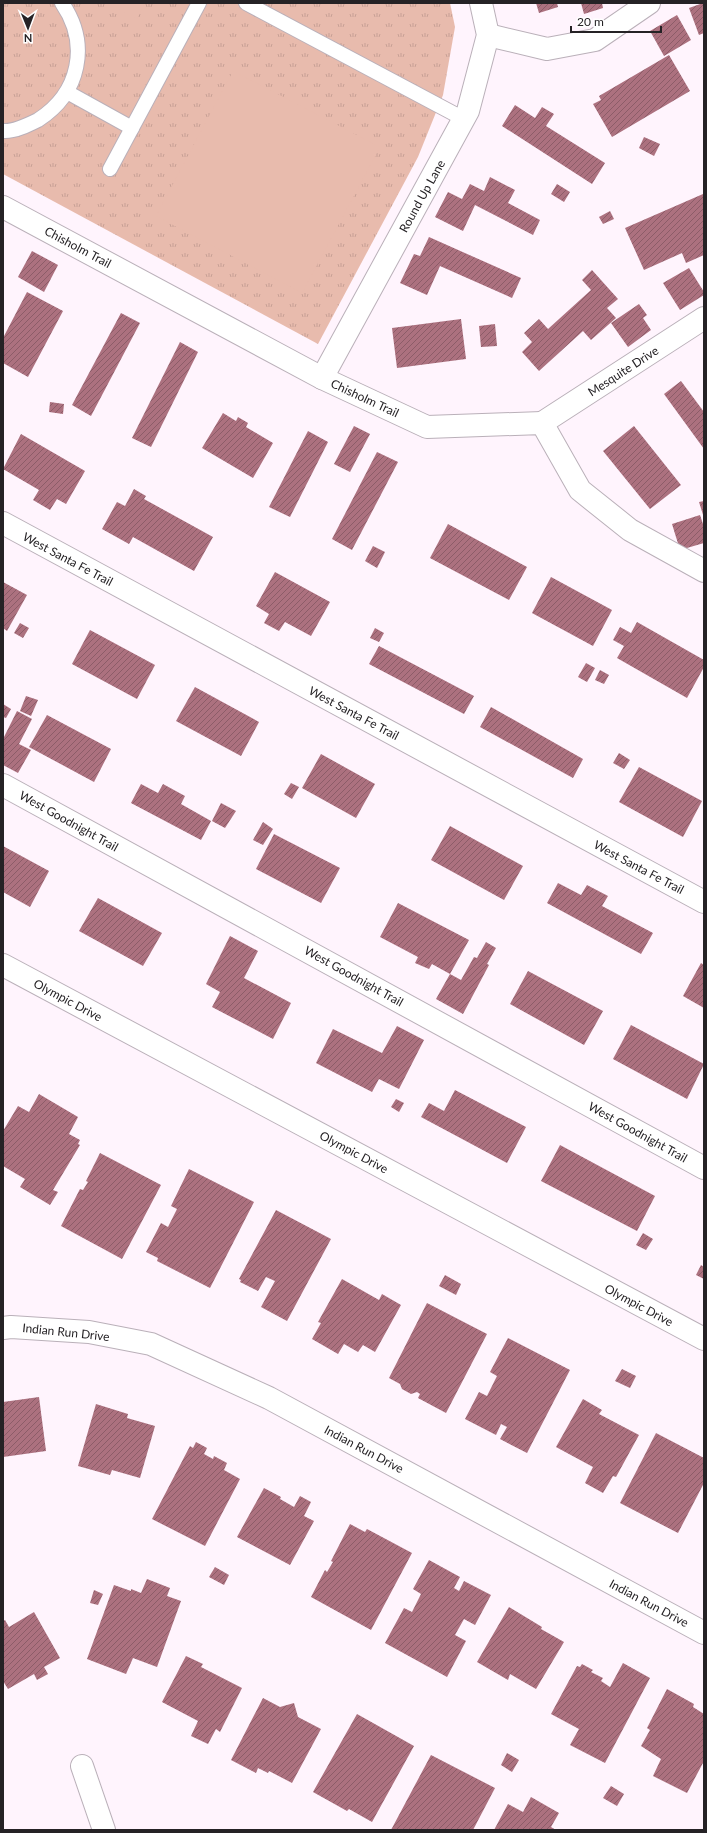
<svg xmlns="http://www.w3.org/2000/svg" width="707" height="1833" font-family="Lato,sans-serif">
	<defs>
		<pattern id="park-tufts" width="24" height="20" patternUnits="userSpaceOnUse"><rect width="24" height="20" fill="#e8bbad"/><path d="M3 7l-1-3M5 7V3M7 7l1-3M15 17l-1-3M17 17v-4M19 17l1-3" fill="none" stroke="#c7a095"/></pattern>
		<pattern id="building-hatch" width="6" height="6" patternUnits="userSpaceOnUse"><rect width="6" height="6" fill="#ac717f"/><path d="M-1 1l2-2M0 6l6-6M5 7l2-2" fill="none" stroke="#8c5c68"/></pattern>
	</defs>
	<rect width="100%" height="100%" fill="#fff4fd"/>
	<polygon fill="url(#park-tufts)" points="3,3 450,3 455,27 443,95 418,157 318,344 3,174"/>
	<g fill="#e8bbad">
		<polygon points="107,3 145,3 137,19"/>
		<polygon points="233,71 380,147 302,293 156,216"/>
	</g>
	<g fill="url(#building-hatch)">
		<polygon points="536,3 557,3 558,7 539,13"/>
		<polygon points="581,3 602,3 603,8 584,14"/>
		<polygon points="703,3 704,33 699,35 689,8"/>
		<polygon points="677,15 691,40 664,56 650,31"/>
		<polygon points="669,55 690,91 612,137 593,104 601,100 599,96"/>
		<polygon points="515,105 535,118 542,107 554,114 546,126 605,163 592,184 502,126"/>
		<polygon points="644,137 660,144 654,156 639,148"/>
		<polygon points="490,177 515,190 508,203 540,220 533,235 475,205 463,231 435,217 448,192 462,199 470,184 484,191"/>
		<polygon points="557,184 570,192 564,202 551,194"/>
		<polygon points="703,194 704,255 686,263 682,253 644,270 625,228"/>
		<polygon points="610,211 614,219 603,224 599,217"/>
		<polygon points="429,237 521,278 512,298 440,266 427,295 400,283 414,254 420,256"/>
		<polygon points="32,251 58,265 44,292 18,277"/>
		<polygon points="689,268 704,292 704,295 680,310 663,283"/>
		<polygon points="592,270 618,299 607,308 616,318 591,340 583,331 539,371 522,352 532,342 524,333 539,319 548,329 591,290 582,280"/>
		<polygon points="27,292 63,311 28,377 3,363 3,338"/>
		<polygon points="639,304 647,315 643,318 651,330 628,347 611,323"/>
		<polygon points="121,313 140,323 91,416 72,405"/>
		<polygon points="461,319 466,359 397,368 392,328"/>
		<polygon points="495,324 497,346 481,347 479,326"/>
		<polygon points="180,342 198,352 151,447 132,438"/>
		<polygon points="681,381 704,412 704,449 664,394"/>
		<polygon points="50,402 64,404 63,414 49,412"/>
		<polygon points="223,413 236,421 238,417 248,423 246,427 273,443 253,478 202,448"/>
		<polygon points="354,426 370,434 350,472 334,464"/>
		<polygon points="634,426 681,485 650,509 603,451"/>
		<polygon points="308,431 328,442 290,517 269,507"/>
		<polygon points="21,434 85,471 66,504 57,499 50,510 33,500 39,490 3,469"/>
		<polygon points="377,452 398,462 352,550 332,539"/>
		<polygon points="134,489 146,496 144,499 213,537 194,571 133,537 129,544 102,529 117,502 125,506"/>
		<polygon points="704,501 704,518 699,502"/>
		<polygon points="700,515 704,527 704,543 680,550 672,524"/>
		<polygon points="448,524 527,567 509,600 430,558"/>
		<polygon points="373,546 385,552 377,568 365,561"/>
		<polygon points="275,572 330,602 311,636 285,622 279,631 264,623 269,614 256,606"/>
		<polygon points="551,577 612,610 593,646 532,613"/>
		<polygon points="3,582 27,595 7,631 3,628"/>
		<polygon points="637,622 704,660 704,667 687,698 617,658 624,646 613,640 620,627 631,633"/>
		<polygon points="20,623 29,628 23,638 14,633"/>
		<polygon points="375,628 384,633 379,642 370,638"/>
		<polygon points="90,630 155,665 137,699 72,664"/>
		<polygon points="379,646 474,696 464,714 369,664"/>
		<polygon points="586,663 595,668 587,682 578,677"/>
		<polygon points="600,670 609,675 604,684 595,680"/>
		<polygon points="195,687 259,722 241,756 176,721"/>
		<polygon points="26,696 38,700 31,716 20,711"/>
		<polygon points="3,704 11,709 6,718 3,717"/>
		<polygon points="491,707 583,759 573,778 480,727"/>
		<polygon points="17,711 32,719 19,744 31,750 18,773 3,765 3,739"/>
		<polygon points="47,715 111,749 94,782 29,747"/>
		<polygon points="619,753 630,760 624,769 613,763"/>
		<polygon points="321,754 375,784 356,818 302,788"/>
		<polygon points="639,767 702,801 683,837 619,802"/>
		<polygon points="291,783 299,787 292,799 284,794"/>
		<polygon points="141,784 158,793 163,784 185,796 181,804 211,821 201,840 131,803"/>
		<polygon points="221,803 236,811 225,828 212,821"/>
		<polygon points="263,822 273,829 263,845 253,840"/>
		<polygon points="450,826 523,866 504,900 431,860"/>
		<polygon points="274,834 340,868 321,903 256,869"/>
		<polygon points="3,846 49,871 30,907 3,892"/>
		<polygon points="558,883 581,895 587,885 608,896 602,906 653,933 641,954 547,903"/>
		<polygon points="98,898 162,933 143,966 79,931"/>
		<polygon points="398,903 469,940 450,974 432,964 429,969 415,963 418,957 380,937"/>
		<polygon points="230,936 258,951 244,978 291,1003 273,1039 212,1007 220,992 206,984"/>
		<polygon points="486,942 496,948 487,964 489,965 463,1014 436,999 450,974 461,980 474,957 477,958"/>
		<polygon points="701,963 704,965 704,1008 683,996"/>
		<polygon points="528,971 603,1011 584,1045 510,1004"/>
		<polygon points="631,1025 704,1064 687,1099 613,1059"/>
		<polygon points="397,1026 424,1040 399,1089 379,1079 372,1092 316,1063 333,1029 382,1053"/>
		<polygon points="455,1090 526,1127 507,1163 421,1117 429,1103 444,1111"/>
		<polygon points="39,1094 78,1117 69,1134 80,1140 78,1144 80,1145 53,1190 58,1192 50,1205 20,1187 25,1179 3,1166 3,1131 18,1106 29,1112"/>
		<polygon points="396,1099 404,1103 399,1112 391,1107"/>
		<polygon points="560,1145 655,1196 637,1231 541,1181"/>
		<polygon points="100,1153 161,1185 122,1259 61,1226 80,1189 83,1190 88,1182 86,1181"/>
		<polygon points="189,1169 254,1202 210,1288 157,1261 158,1258 146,1252 161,1223 168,1227 177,1209 171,1206"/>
		<polygon points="276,1210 331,1239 287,1321 261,1307 275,1281 266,1277 258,1291 240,1282 241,1280 239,1279"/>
		<polygon points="643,1233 653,1239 646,1250 636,1245"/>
		<polygon points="701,1265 704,1267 704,1279 696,1275"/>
		<polygon points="445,1275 461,1284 456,1295 439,1286"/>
		<polygon points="342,1279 379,1300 382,1294 401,1305 375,1352 363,1345 358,1352 344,1344 338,1354 312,1339 321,1323 318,1322"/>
		<polygon points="427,1303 487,1334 446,1413 418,1398 420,1394 417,1392 411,1394 402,1389 400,1384 389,1378"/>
		<polygon points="508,1338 570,1370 527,1453 500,1439 507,1427 501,1424 496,1435 465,1419 479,1392 487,1396 497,1376 490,1372"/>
		<polygon points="622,1369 636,1376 630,1388 615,1381"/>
		<polygon points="39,1397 46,1451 3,1457 3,1402"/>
		<polygon points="583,1399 602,1410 599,1414 639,1435 616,1477 613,1476 603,1493 585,1483 593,1467 556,1447"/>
		<polygon points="96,1404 128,1414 127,1418 155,1426 140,1478 112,1470 110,1475 78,1466"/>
		<polygon points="656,1433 704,1458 704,1483 678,1533 620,1503"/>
		<polygon points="196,1442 207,1448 204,1454 213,1459 214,1456 227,1463 224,1470 240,1479 205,1546 152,1519 190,1446 193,1448"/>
		<polygon points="264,1488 281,1497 280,1499 294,1507 300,1496 311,1502 304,1516 314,1521 290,1565 237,1537"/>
		<polygon points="350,1524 365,1532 367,1529 412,1553 371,1630 311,1597 325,1570 327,1572 333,1562 331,1561"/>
		<polygon points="429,1560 460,1577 454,1588 459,1591 464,1581 491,1595 475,1625 464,1619 455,1635 466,1641 447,1677 385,1643 404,1608 412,1612 421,1594 413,1589"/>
		<polygon points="215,1567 229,1575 224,1585 209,1577"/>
		<polygon points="147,1579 170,1588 167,1596 181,1601 157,1667 133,1658 126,1674 87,1659 114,1585 131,1591 131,1589 141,1593"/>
		<polygon points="94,1590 103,1594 98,1605 90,1603"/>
		<polygon points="509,1607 542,1627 541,1629 564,1642 536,1689 510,1674 508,1680 477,1662"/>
		<polygon points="34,1612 60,1658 44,1667 48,1674 37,1680 34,1674 8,1689 3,1681 3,1621 5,1620 9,1627"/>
		<polygon points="186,1656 203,1664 201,1667 242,1688 220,1732 216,1729 208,1744 191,1736 198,1721 162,1702"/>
		<polygon points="623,1663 650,1678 605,1763 570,1745 579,1729 551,1714 577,1666 580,1667 582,1664 593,1670 591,1672 603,1678 601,1681 610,1687"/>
		<polygon points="667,1689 694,1704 693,1707 704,1714 704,1761 687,1793 653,1776 661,1759 641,1746 650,1730 647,1728"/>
		<polygon points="263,1698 280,1707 294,1703 298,1717 321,1729 292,1783 269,1771 268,1773 258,1768 256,1773 231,1760"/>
		<polygon points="357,1714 414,1746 372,1822 349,1809 347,1811 313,1792"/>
		<polygon points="507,1753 519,1760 512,1772 501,1765"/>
		<polygon points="431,1755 495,1788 473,1830 391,1830"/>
		<polygon points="611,1786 624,1794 617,1806 603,1798"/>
		<polygon points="531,1797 559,1813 551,1827 556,1830 494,1830 508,1804 523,1812"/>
	</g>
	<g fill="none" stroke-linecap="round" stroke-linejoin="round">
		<defs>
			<g id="service">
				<polyline points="246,3 464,119"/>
				<polyline points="67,92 132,128"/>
				<path d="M3 131C14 132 28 125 38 120 80 93 90 44 62 3"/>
				<polyline points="110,169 199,3"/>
			</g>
			<g id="minor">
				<polyline points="488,35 547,49 595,40 649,3"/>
				<polyline points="3,207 322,378 427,427 542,423 580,490 630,530 704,571"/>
				<polyline points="322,378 468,111 488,35 481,3"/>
				<polyline points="542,423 704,318"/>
				<polyline points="3,523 704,902"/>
				<polyline points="3,785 704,1168"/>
				<polyline points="3,1328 11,1327 89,1332 151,1344 269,1398 704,1633"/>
				<polyline points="82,1766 104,1830"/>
			</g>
			<polyline id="tertiary" points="3,965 704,1339"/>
		</defs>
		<use href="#service" stroke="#bab0b9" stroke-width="16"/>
		<use href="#minor" stroke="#bab0b9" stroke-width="24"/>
		<use href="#tertiary" stroke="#bab0b9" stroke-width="24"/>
		<use href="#service" stroke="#fff" stroke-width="14"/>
		<use href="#minor" stroke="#fff" stroke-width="22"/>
		<use href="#tertiary" stroke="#fff" stroke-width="22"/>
	</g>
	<g text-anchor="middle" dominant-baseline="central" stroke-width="3" stroke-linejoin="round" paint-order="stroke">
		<g font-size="12" fill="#252225" stroke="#fff">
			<text transform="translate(422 196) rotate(-61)">Round Up Lane</text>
			<text transform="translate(78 247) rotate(28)">Chisholm Trail</text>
			<text transform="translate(623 371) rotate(-33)">Mesquite Drive</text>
			<text transform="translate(365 398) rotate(25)">Chisholm Trail</text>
			<text transform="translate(68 559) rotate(28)">West Santa Fe Trail</text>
			<text transform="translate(354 713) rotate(28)">West Santa Fe Trail</text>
			<text transform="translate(69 821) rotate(29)">West Goodnight Trail</text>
			<text transform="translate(639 867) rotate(28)">West Santa Fe Trail</text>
			<text transform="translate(354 976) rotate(29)">West Goodnight Trail</text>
			<text transform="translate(68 1000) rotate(28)">Olympic Drive</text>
			<text transform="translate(638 1132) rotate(29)">West Goodnight Trail</text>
			<text transform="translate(354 1152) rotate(28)">Olympic Drive</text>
			<text transform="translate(639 1305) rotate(28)">Olympic Drive</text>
			<text transform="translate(66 1332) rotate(6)">Indian Run Drive</text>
			<text transform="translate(364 1449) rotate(28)">Indian Run Drive</text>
			<text transform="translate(649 1603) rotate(28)">Indian Run Drive</text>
		</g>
	</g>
	<rect width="707" height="1833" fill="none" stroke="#252225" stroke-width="8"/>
	<g transform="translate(28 28) rotate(179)" stroke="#ffffff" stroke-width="3" paint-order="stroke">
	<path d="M0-3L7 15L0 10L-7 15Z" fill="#252225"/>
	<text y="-6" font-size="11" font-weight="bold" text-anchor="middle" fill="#252225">N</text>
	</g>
	<path d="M571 26v6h90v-6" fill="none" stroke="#252225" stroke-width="2"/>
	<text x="577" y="26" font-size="12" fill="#252225" stroke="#ffffff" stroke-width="3" paint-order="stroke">20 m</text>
</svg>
